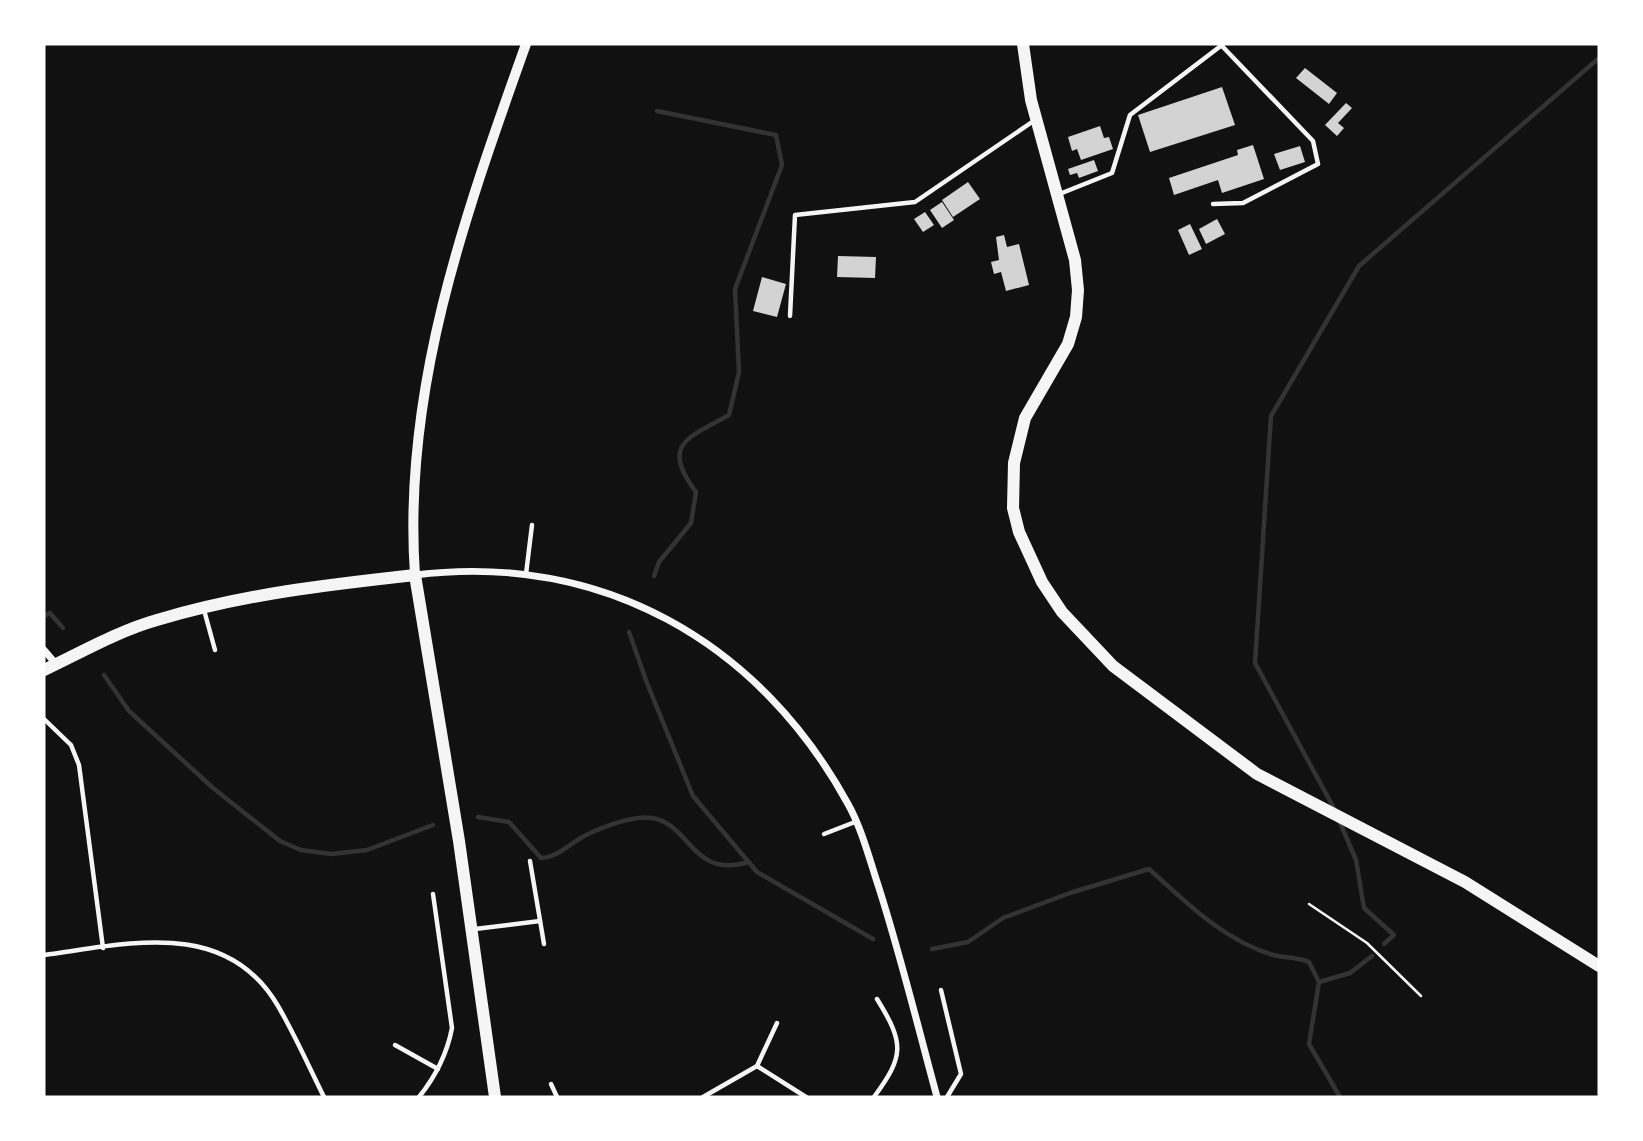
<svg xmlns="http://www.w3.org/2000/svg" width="1643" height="1141" font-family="Figtree,sans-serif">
	<rect width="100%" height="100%" fill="#111"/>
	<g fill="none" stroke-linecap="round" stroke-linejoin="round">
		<g stroke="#333" stroke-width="4.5">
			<path d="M654 576 659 562 691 523 696 492C660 444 688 438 729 415L739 372 735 289 782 165 776 135 657 111"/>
			<polyline points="44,616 50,613 63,628"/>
			<polyline points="629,632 647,683 693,796 757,872 873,939"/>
			<polyline points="104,675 129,711 213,788 280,841 301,850 331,854 367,850 433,825"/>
			<polyline points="1336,812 1255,663 1271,416 1359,266 1599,58"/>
			<path d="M478 817 509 822 541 858C557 857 566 847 579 839 596 829 632 815 652 818 691 824 691 879 749 862"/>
			<polyline points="1339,820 1356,860 1364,908 1394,935 1384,944"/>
			<path d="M932 949 968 942 1003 918 1070 893 1149 869C1186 902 1223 940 1273 955 1285 958 1297 957 1309 962L1319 982 1309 1044 1340 1097"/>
			<polyline points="1319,982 1350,973 1372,956"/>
		</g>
	</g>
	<g fill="#d3d3d3">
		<polygon points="1305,68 1337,93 1329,104 1296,78"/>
		<polygon points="1222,87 1235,125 1150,152 1138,115"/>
		<polygon points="1346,103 1352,108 1338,123 1344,128 1337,136 1325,125"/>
		<polygon points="1100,126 1104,138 1109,137 1113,149 1081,160 1077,149 1072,151 1068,137"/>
		<polygon points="1253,145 1264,179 1222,193 1218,180 1174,195 1169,178 1238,155 1237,150"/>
		<polygon points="1300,146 1305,162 1280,170 1274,154"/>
		<polygon points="1094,160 1098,171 1079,178 1077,173 1070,175 1068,169"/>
		<polygon points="968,182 980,199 953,217 942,200"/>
		<polygon points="942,202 954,220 942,228 930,210"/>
		<polygon points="925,212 934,225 923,232 914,219"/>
		<polygon points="1217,219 1225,234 1206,244 1199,229"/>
		<polygon points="1190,224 1202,249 1189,255 1178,230"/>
		<polygon points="1004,235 1007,247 1019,244 1029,285 1006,291 1001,272 994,274 991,262 999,260 996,237"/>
		<polygon points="838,256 876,257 875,278 837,277"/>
		<polygon points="762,277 786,284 777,317 753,311"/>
	</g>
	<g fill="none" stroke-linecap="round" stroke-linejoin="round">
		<polyline stroke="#f5f5f5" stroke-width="2.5" points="1309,904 1367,943 1421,996"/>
		<g stroke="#f5f5f5" stroke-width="4.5">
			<polyline points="1057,195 1112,173 1130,115 1222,45"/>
			<polyline points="1213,204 1243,203 1318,164 1313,141 1222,46"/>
			<polyline points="790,316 795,215 915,202 1035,120"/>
			<polyline points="526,574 532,525"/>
			<polyline points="204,610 215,650"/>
			<polyline points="44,719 71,745 79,765 103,948"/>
			<polyline points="824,834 855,822"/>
			<polyline points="530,861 544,944"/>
			<polyline points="475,929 540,921"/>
			<path d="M44 955C127 944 226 917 278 1006 295 1035 309 1067 324 1097"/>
			<polyline points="941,990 961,1074 947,1097"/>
			<polyline points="395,1045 438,1069"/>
			<polyline points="757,1066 777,1023"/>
			<polyline points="551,1084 557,1097"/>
			<path d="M419 1097C436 1076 447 1054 452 1028L433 894"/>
			<polyline points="703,1097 757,1066 806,1097"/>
			<path d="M874 1097C904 1056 905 1044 877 999"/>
		</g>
		<g stroke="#f5f5f5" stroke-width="7">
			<path d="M415 575C601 552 759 641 848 804 862 829 870 861 879 888 901 957 918 1027 937 1097"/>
			<polyline points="44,650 56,664"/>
		</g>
		<path stroke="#f5f5f5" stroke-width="10" d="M415 575C402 390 465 215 526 44"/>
		<g stroke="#f5f5f5" stroke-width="12">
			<polyline points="1023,44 1031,100 1075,260 1078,290 1076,317 1068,344 1025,418 1014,463 1013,508 1019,532 1042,582 1062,612 1113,666 1257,774 1465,882 1599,966"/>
			<path d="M44 670C80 653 118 631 157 620 244 594 325 585 415 575L459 841 495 1097"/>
		</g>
	</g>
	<rect width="1643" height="1141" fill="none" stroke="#ffffff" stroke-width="91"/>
</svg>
